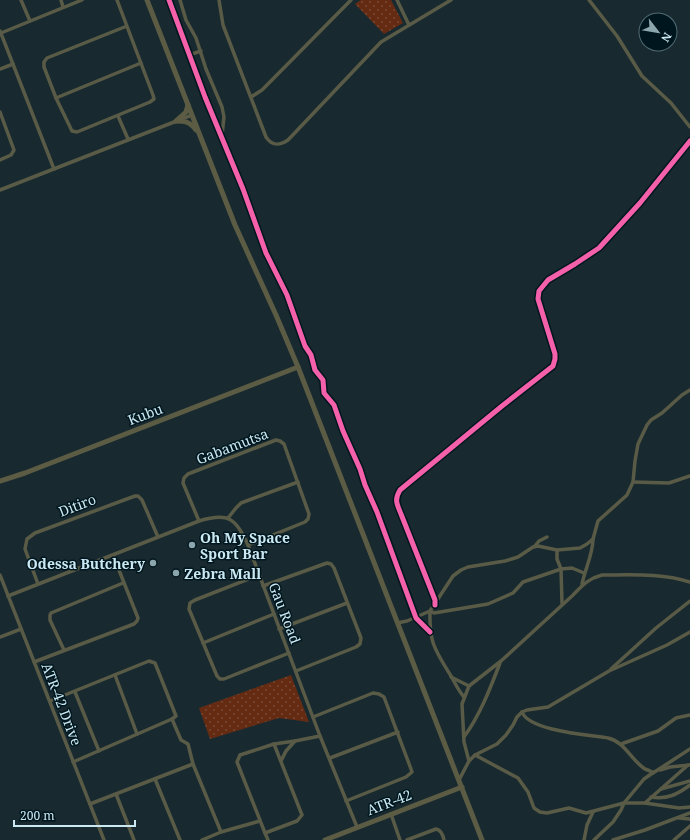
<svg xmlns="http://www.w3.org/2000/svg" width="690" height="840" font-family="'Noto Serif',serif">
	<defs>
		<pattern id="grass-dots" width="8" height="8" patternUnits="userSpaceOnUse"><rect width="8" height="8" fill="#642b12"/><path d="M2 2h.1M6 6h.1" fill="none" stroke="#794a35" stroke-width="1.8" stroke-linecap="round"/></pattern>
	</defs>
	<rect width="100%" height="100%" fill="#182a2f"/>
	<g fill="url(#grass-dots)">
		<polygon points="361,0 391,0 403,23 384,34 355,4"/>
		<polygon points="291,675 309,722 279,718 210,739 199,708"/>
	</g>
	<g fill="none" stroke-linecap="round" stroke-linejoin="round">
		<g stroke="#595b47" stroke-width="3.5">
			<polyline points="21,0 30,21"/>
			<polyline points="61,0 63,7"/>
			<polyline points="117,0 153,95 154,99 150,102 77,132 72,131 56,98 44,67 44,62 47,58 127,26"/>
			<polyline points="169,0 205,97 243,189 266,253 287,295 305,346 311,355 315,370 323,380 324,393 334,405 343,431 360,469 365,485 377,512 416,618 430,632"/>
			<polyline points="180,0 186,20 196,38 206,69 222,107 224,117 222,135"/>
			<path d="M219 0 223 25 266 137C272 146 279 146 288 140L381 42 451 0"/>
			<polyline points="397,0 409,25"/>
			<polyline points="589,0 617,36 642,76 671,103 690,127"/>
			<polyline points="0,31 54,169"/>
			<polyline points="1,33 82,0"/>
			<polyline points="189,55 201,51"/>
			<polyline points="0,69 13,64"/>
			<polyline points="251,97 262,90 351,0"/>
			<polyline points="56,98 141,63"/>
			<polyline points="0,112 14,150 11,155 0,160"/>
			<polyline points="118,116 128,139"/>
			<polyline points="0,190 192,115"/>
			<polyline points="633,482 669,483 690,476"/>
			<polyline points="228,518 236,508 241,503 298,482"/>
			<polyline points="199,521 183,483 184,478 188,474 276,440 280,441 284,444 309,514 308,519 305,522 248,545"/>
			<polyline points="534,547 539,541 547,537"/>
			<polyline points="0,575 104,840"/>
			<polyline points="259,575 195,600 190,603 189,609 217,676 220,679 224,679 289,653"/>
			<polyline points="38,584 25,549 27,539 35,533 135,496 138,496 142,500 158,537"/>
			<path d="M582 584C585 569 593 554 593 539"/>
			<polyline points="263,586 327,563 331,564 334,568 361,638 360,644 356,647 296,671"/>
			<path d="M8 596 199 521C229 512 235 518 248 545L320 736 357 827"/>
			<polyline points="562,603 561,569 572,568 584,573"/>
			<path d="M435 605V600L401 514C397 504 394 500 400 490L502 406 553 366 555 359V354L538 299 539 291 548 280 575 264 599 248 640 203 690 141"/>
			<polyline points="397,623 407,621 430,611 453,576 461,570 468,567 505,561 518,557 533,547 538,546 557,550 580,548 587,544 593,539 598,521 627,495 633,482 635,461 638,444 647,425 651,420 662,413 682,395 690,390"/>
			<polyline points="279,629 347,603"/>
			<polyline points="0,637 21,629"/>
			<polyline points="203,643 274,614"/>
			<polyline points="64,650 50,620 50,615 51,613 123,583"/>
			<polyline points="34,662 134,624 137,621 138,618 113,555"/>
			<polyline points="611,669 656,628 690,601"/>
			<polyline points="115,675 137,734"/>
			<polyline points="451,677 469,686"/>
			<polyline points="75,692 99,751"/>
			<path d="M464 697C458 690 455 683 451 676 435 650 429 643 430 611L434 613 488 604 513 593 523 582 561 569 557 559V550"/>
			<polyline points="50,701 149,661 155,663 176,716 172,719 73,762"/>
			<path d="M522 712C529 731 590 735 608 738 625 742 631 760 645 769 648 770 651 771 653 773L690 749"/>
			<polyline points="313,717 373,693 379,694 384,697 411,769 412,772 406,777 346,801"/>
			<polyline points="172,719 181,740 188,744 193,764"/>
			<path d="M464 737C480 715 490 689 500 663"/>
			<polyline points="621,744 658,731 676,718 690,715"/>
			<polyline points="475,755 518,778 528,792 534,808 540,812 547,813 569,808 586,813 624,803 645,803 679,808 690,807"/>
			<polyline points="330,758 398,732"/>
			<polyline points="281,761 286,751 295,741"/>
			<polyline points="469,761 475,755 497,744 506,735 513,725 517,717 522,712 527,710 548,707 609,671 667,645 690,632"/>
			<polyline points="660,770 670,767 690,765"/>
			<polyline points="155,779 180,840"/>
			<path d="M459 780 469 761 464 742 462 704 469 686 501 661 572 596C582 586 587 579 602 575 631 575 662 573 690 582"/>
			<polyline points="661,789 690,781"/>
			<polyline points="116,794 134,840"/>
			<path d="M651 797C667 800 678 794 690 785"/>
			<polyline points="645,803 688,765"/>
			<polyline points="90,804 193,764 221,832"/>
			<polyline points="391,814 400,840"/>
			<polyline points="679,818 690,819"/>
			<polyline points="265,833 239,767 237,762 240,755 274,744 295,741 320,736"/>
			<polyline points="202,840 221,832 260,821"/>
			<polyline points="268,840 265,833 297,821 302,815 274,744"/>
			<path d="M407 840 436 829C441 830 443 835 444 840"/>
			<polyline points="584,840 587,825 593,812"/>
			<polyline points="594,840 613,822 621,810 624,803 644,779 654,772"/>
			<polyline points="613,840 645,830 690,813"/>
			<polyline points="674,840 690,826"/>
		</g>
		<g stroke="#5c5c45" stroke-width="5">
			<polyline points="147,0 235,225 276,315 298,367 482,840"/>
			<path d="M176 121C186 121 190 122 196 130"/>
			<polyline points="176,121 186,112 188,105"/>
			<polyline points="0,481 25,473 298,367"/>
			<polyline points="325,840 462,787"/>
		</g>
		<defs>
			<g id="cycleway">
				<polyline points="169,0 205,97 243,189 266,253 287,295 305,346 311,355 315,370 323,380 324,393 334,405 343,431 360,469 365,485 377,512 416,618 430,632"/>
				<path d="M435 605V600L401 514C397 504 394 500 400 490L502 406 553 366 555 359V354L538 299 539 291 548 280 575 264 599 248 640 203 690 141"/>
			</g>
		</defs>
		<use href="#cycleway" stroke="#00161e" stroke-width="8"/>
		<use href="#cycleway" stroke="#f560ab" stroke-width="5"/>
	</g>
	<g fill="#8ca6ae" stroke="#00161e" stroke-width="1.5">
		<circle cx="192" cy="545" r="4"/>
		<circle cx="153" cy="563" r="4"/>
		<circle cx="176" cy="573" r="4"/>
	</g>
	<g text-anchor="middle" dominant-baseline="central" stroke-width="3" stroke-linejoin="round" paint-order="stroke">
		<g font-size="14" fill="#cae9f3" stroke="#00161e">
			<text transform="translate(145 414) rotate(-21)">Kubu</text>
			<text transform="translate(232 446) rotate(-21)">Gabamutsa</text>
			<text transform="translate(77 505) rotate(-21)">Ditiro</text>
			<text transform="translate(285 613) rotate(69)">Gau Road</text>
			<text transform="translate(62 704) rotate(69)">ATR-42 Drive</text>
			<text transform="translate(389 802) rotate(-21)">ATR-42</text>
		</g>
		<g font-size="14" font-weight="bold" fill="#cae9f3" stroke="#00161e" text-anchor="start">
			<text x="200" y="537">Oh My Space<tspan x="200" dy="16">Sport Bar</tspan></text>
			<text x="145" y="563" text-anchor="end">Odessa Butchery</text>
			<text x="184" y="573">Zebra Mall</text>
		</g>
	</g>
	<g transform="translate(658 32) rotate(121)"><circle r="19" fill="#00161e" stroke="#516a73"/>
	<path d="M0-3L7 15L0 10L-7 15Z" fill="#8ca6ae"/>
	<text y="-6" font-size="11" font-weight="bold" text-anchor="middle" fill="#cae9f3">N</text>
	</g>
	<path d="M14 820v6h121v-6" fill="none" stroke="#cae9f3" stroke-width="2"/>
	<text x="20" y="820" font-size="12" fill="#cae9f3" stroke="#00161e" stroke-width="3" paint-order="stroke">200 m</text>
</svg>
